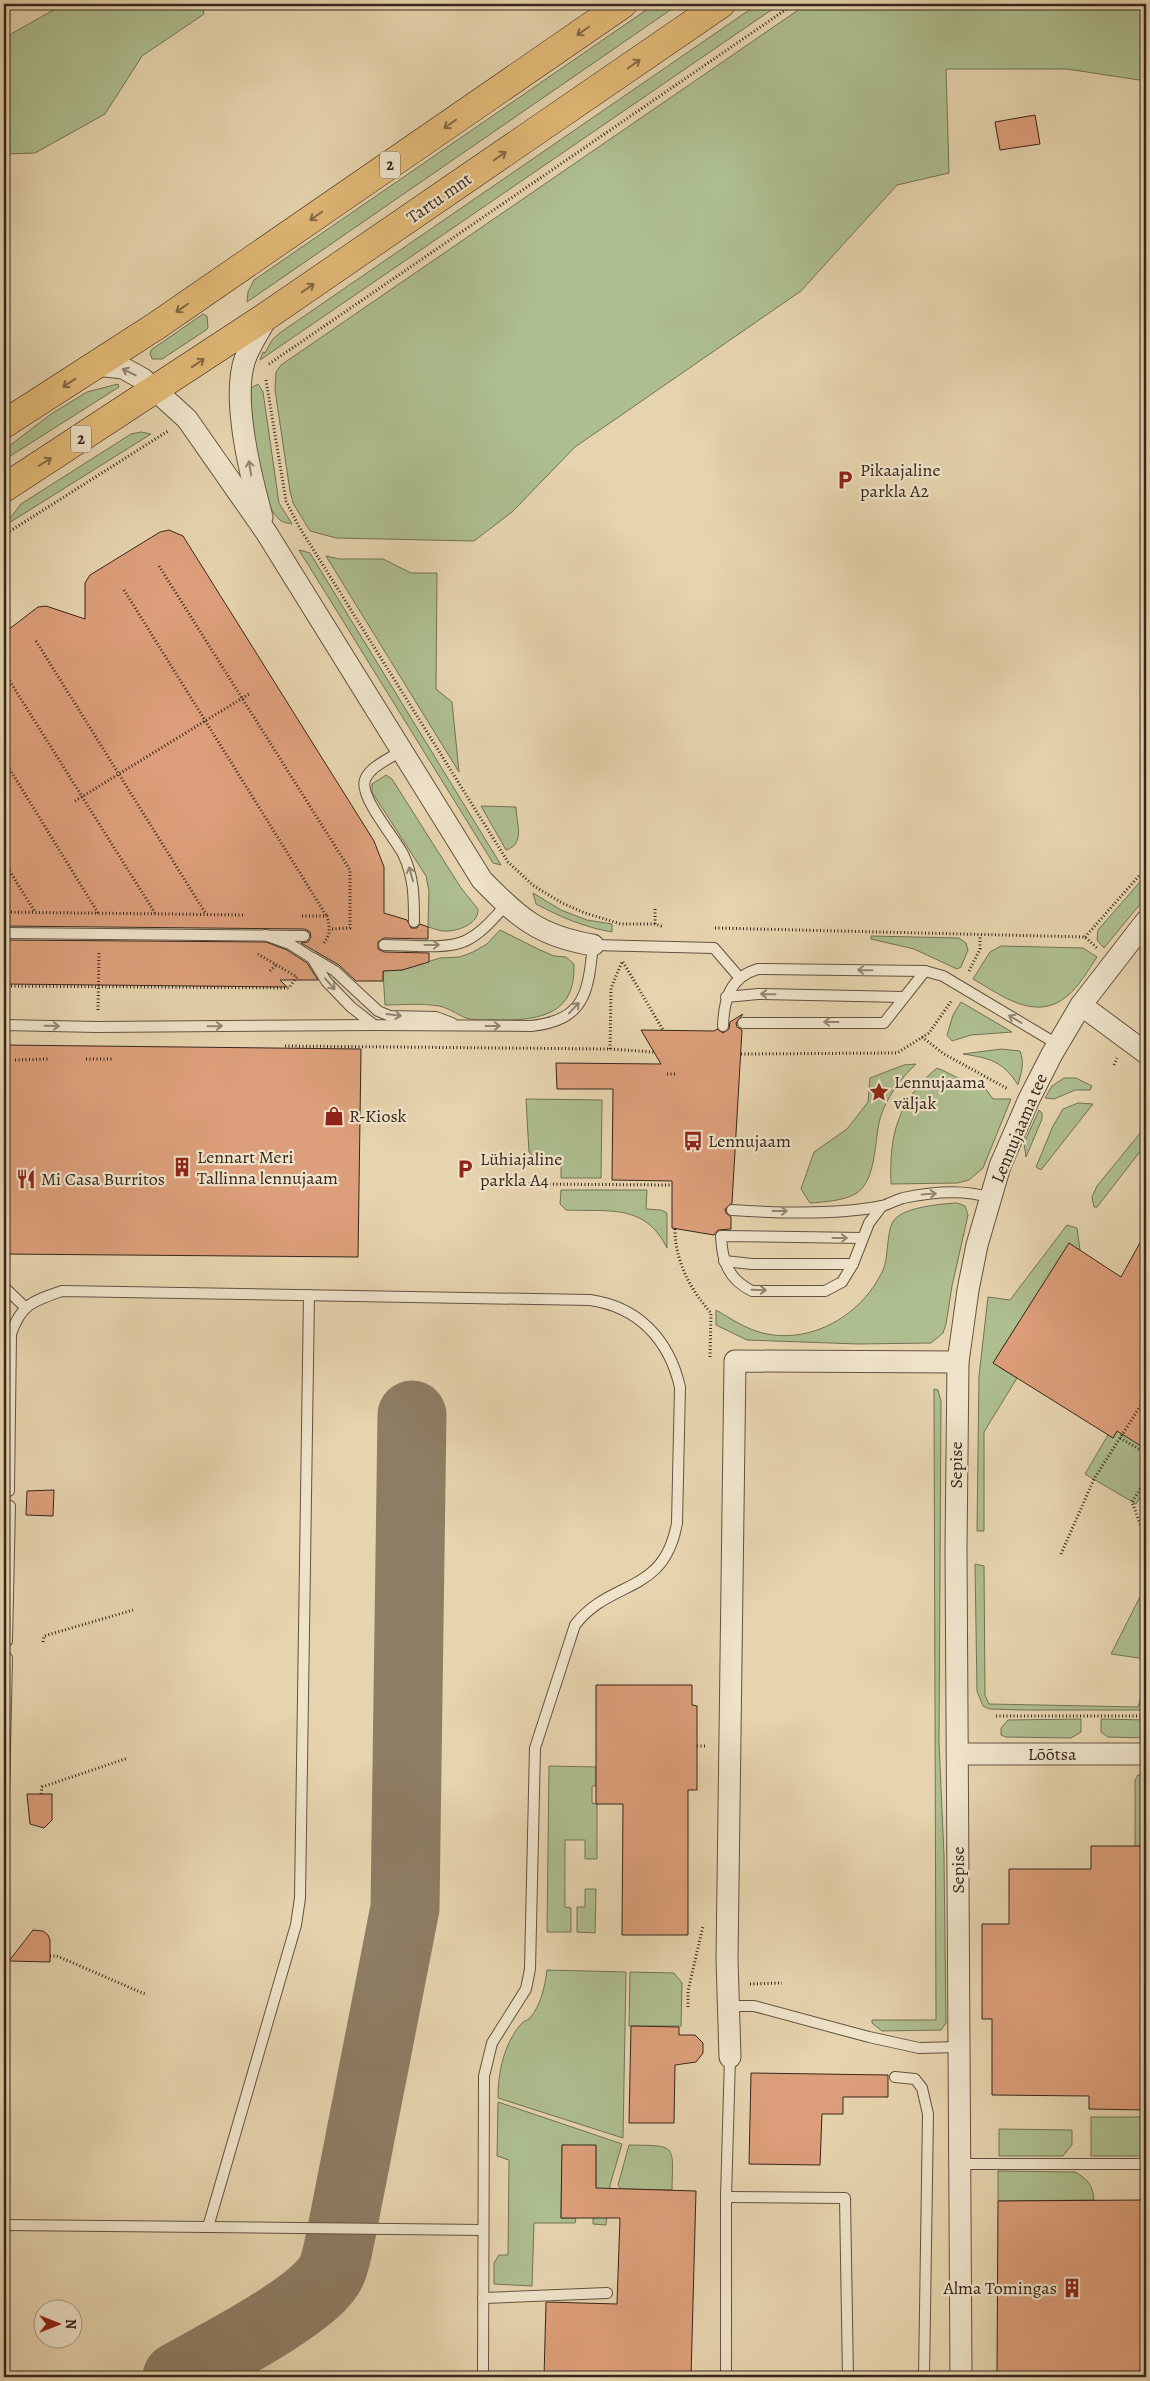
<svg xmlns="http://www.w3.org/2000/svg" width="1150" height="2381" font-family="Alegreya,serif">
	<rect width="100%" height="100%" fill="#e6d4ae"/>
	<filter id="stains"><feTurbulence type="fractalNoise" baseFrequency=".004" numOctaves="4"/><feColorMatrix values="0 0 0 0 .2 0 0 0 0 .09 0 0 0 0 .02 0 0 0 .5 -.17"/></filter>
	<radialGradient id="worn" r=".72"><stop offset=".6" stop-color="#630" stop-opacity="0"/><stop offset="1" stop-color="#630" stop-opacity=".3"/></radialGradient>
	<g fill="#aebe8f" stroke="#727255">
		<polygon points="64,4 202,4 204,14 142,56 105,114 35,153 4,154 4,38"/>
		<polygon points="655,4 679,4 247,302 248,292 254,280"/>
		<polygon points="758,4 780,4 260,360 263,352 265,353 272,340 281,332"/>
		<polygon points="807,4 1146,4 1146,81 1067,69 946,69 949,173 897,185 801,291 575,447 512,512 474,541 336,538 310,531 293,503 290,491 275,390 276,372 281,365"/>
		<polygon points="203,314 207,316 208,328 206,330 162,359 152,359 150,353 151,350"/>
		<polygon points="118,384 119,387 4,460 4,450 51,414 87,392"/>
		<path d="M258 384 263 392 279 503 292 524C289 523 284 523 281 521 255 500 251 419 251 388Z"/>
		<polygon points="141,432 151,434 4,526 21,504 131,434"/>
		<polygon points="299,550 310,553 501,865 493,863"/>
		<polygon points="326,556 339,559 383,559 411,573 437,573 436,689 452,702 459,772"/>
		<path d="M386 775 392 779 461 888 478 909C479 924 457 932 444 931 439 931 433 928 428 927L429 891 426 876 372 792V784Z"/>
		<path d="M481 806 516 807C516 822 526 844 506 850Z"/>
		<polygon points="1146,875 1146,897 1104,948 1097,940 1098,930"/>
		<path d="M533 893 561 910 587 920 612 924V932C583 927 561 917 536 904Z"/>
		<path d="M500 930 538 949 554 956 566 957 574 964C576 1014 541 1020 501 1020 491 1019 480 1021 470 1019 462 1018 450 1008 439 1006 421 1003 402 1005 385 1005L383 971 402 970 440 958 460 957 473 952 487 944Z"/>
		<polygon points="871,936 959,938 966,943 968,950 961,967 957,969 914,949 871,939"/>
		<path d="M1001 946 1083 948 1097 957C1088 970 1079 987 1066 997 1035 1022 1001 995 973 979L990 952Z"/>
		<polygon points="961,1002 1012,1032 971,1035 952,1041 947,1035 953,1015"/>
		<path d="M1001 1049 1020 1051C1025 1063 1021 1073 1018 1085 1003 1061 989 1058 963 1054Z"/>
		<path d="M916 1064C900 1079 886 1098 880 1119 874 1140 877 1182 855 1194 843 1201 823 1202 810 1203L801 1189 814 1152 847 1129 868 1102 870 1078 904 1065Z"/>
		<path d="M937 1068C955 1075 966 1085 985 1088L993 1099H1011L983 1168 969 1180 957 1183 891 1184C889 1134 898 1101 937 1068Z"/>
		<polygon points="1064,1078 1076,1078 1092,1086 1090,1090 1075,1090 1054,1099 1045,1098 1052,1086"/>
		<polygon points="526,1099 602,1100 601,1178 561,1178 561,1160 534,1157 529,1152"/>
		<polygon points="1078,1103 1093,1104 1041,1170 1036,1167 1053,1126 1063,1109"/>
		<polygon points="1039,1110 1042,1113 1042,1119 1026,1157 1024,1143"/>
		<polygon points="1141,1132 1146,1135 1146,1144 1097,1207 1094,1207 1092,1197 1097,1186"/>
		<path d="M561 1190H647L646 1209 661 1210 667 1213V1248C645 1203 608 1212 566 1210L560 1204Z"/>
		<path d="M957 1203 965 1206 968 1215 952 1286 946 1324 943 1333 931 1343 858 1344 747 1340 716 1325V1310C728 1317 740 1325 753 1330 804 1349 861 1318 883 1270 889 1257 886 1228 895 1219 906 1207 940 1204 957 1203Z"/>
		<polygon points="1067,1225 1077,1228 1080,1250 1069,1244 993,1363 1017,1378 984,1432 984,1531 977,1531 979,1376 988,1297 1010,1300"/>
		<polygon points="1146,1384 1146,1488 1136,1504 1085,1474 1108,1435 1113,1438"/>
		<polygon points="934,1389 938,1390 941,1401 939,1742 944,1856 946,2023 941,2030 882,2031 872,2023 872,2020 936,2020"/>
		<polygon points="975,1564 984,1566 985,1695 989,1704 1138,1707 1146,1681 1146,1710 1021,1710 989,1709 983,1706 977,1691"/>
		<polygon points="1146,1585 1146,1659 1111,1654"/>
		<polygon points="1081,1719 1081,1732 1071,1738 1006,1737 1001,1735 1001,1728 1008,1720"/>
		<polygon points="1101,1719 1146,1720 1146,1738 1108,1737 1101,1732"/>
		<polygon points="549,1766 596,1767 596,1786 592,1786 592,1803 597,1804 597,1859 585,1859 585,1840 565,1840 565,1907 571,1908 571,1932 547,1932"/>
		<polygon points="1138,1775 1146,1775 1146,1846 1135,1846 1135,1780"/>
		<polygon points="585,1889 596,1889 595,1933 577,1932 577,1907 585,1907"/>
		<path d="M547 1970 626 1972 623 2138 498 2098C498 2072 504 2044 521 2024 523 2021 527 2021 530 2018 541 2005 545 1986 547 1970Z"/>
		<polygon points="630,1972 674,1973 682,1983 681,2026 629,2026"/>
		<polygon points="498,2102 622,2144 610,2185 606,2225 593,2224 593,2218 596,2218 596,2146 562,2145 561,2218 576,2218 575,2223 534,2223 532,2286 494,2284 494,2263 499,2255 508,2255 509,2160 497,2156"/>
		<rect x="1091" y="2117" width="55" height="39"/>
		<polygon points="999,2129 1072,2130 1072,2145 1063,2156 999,2156"/>
		<path d="M629 2145C677 2146 673 2143 672 2190L621 2189 618 2185Z"/>
		<path d="M998 2171 1075 2172C1088 2179 1093 2186 1094 2200L998 2201Z"/>
	</g>
	<g fill="none" stroke-linecap="round" stroke-linejoin="round">
		<path stroke="#8e7d64" stroke-width="69" d="M177 2377C210 2358 320 2303 332 2270 337 2258 339 2243 342 2230L405 1908 412 1415"/>
	</g>
	<g fill="#dd9f7b" stroke="#37261b">
		<polygon points="1035,115 1040,144 1000,150 995,122"/>
		<polygon points="169,530 183,536 188,544 374,841 384,867 384,913 407,920 411,928 417,928 420,924 428,927 428,939 384,938 378,942 378,949 384,952 429,953 429,962 402,970 383,971 383,981 356,981 339,965 301,943 308,942 311,937 310,932 305,929 4,926 4,633 38,607 46,606 85,619 85,583 90,575 160,532"/>
		<polygon points="4,940 266,942 287,950 307,963 318,980 280,980 287,987 4,984"/>
		<polygon points="743,1014 736,1023 737,1027 742,1030 732,1203 725,1209 726,1213 731,1217 731,1229 718,1230 714,1235 672,1228 672,1181 612,1180 613,1089 557,1089 556,1063 661,1064 641,1030 714,1031 717,1029 723,1033 729,1029 730,1022"/>
		<polygon points="4,1045 361,1049 358,1257 4,1254"/>
		<polygon points="1146,1232 1146,1449 1117,1431 1113,1438 993,1363 1069,1243 1121,1277"/>
		<polygon points="54,1490 53,1516 26,1515 27,1491"/>
		<polygon points="596,1685 692,1685 692,1705 697,1706 697,1790 688,1790 688,1935 622,1935 623,1804 596,1804"/>
		<polygon points="27,1794 52,1794 52,1820 44,1828 30,1824"/>
		<polygon points="1091,1846 1146,1846 1146,2110 1089,2109 1089,2096 992,2095 992,2019 982,2019 982,1924 1009,1924 1009,1869 1091,1869"/>
		<polygon points="33,1930 43,1931 48,1935 50,1940 50,1962 9,1961"/>
		<polygon points="631,2026 679,2027 679,2035 695,2035 703,2043 703,2053 696,2062 675,2065 674,2123 629,2123"/>
		<polygon points="751,2073 888,2075 888,2097 843,2097 843,2114 822,2114 820,2165 749,2164"/>
		<polygon points="562,2145 596,2145 596,2188 696,2191 691,2377 544,2377 546,2302 617,2304 620,2218 561,2218"/>
		<polygon points="1146,2200 1146,2377 997,2377 998,2201"/>
	</g>
	<g fill="none" stroke-linecap="round" stroke-linejoin="round">
		<defs>
			<g id="lane">
				<path d="M401 751C391 758 369 767 365 780 359 797 395 838 403 854 414 877 414 897 414 922"/>
				<polyline points="4,933 304,936"/>
				<path d="M265 935 290 944 312 958 326 981 351 1007 374 1025 531 1026C585 1020 588 993 593 945L714 948 739 977"/>
				<path d="M384 945C405 945 446 950 465 941 482 933 494 918 506 905"/>
				<polyline points="313,958 335,971 378,1011 390,1016 436,1017 452,1023"/>
				<polyline points="726,997 758,994 904,997"/>
				<polyline points="743,1023 884,1023 925,971"/>
				<polyline points="4,1025 97,1027 374,1025"/>
				<path d="M723 1026C724 999 730 977 758 969L925 971 943 976 1057 1044"/>
				<path d="M732 1210C777 1213 838 1215 882 1206 889 1204 896 1200 903 1198 931 1192 964 1189 991 1198"/>
				<path d="M863 1238 721 1236C722 1261 728 1279 752 1291H825L842 1282 853 1264 869 1223 882 1206"/>
				<polyline points="724,1261 752,1264 853,1264"/>
				<polyline points="4,1287 25,1307"/>
				<path d="M9 1491 11 1334C21 1304 33 1301 62 1291L590 1300C639 1307 669 1340 680 1387L677 1523C664 1596 611 1578 575 1625L535 1748 530 1969 526 1989 492 2043 484 2076 483 2377"/>
				<polyline points="7,1641 10,1506"/>
				<polyline points="4,1794 7,1658"/>
				<polyline points="4,1829 4,1809"/>
				<polyline points="729,2006 754,2006 869,2037 919,2048 959,2047"/>
				<polyline points="895,2077 915,2079 922,2088 928,2114 924,2377"/>
				<polyline points="960,2164 1146,2164"/>
				<polyline points="726,2197 845,2198 848,2377"/>
				<polyline points="4,2225 208,2227 296,1925 300,1898 309,1295"/>
				<polyline points="208,2227 483,2230"/>
				<polyline points="483,2298 607,2293"/>
				<polyline points="726,2377 726,2197 730,2057"/>
			</g>
			<g id="street">
				<path d="M96 365 123 368 143 379 187 419 266 532 482 880C519 918 539 936 593 945"/>
				<path d="M262 517C251 477 231 399 245 359 250 344 261 329 268 315"/>
				<polyline points="1081,1005 1146,1053"/>
				<polyline points="958,1754 1146,1754"/>
				<polyline points="730,2057 727,1959 735,1361 958,1362"/>
				<polyline points="961,2377 956,1549 958,1362 968,1290 977,1245 1000,1166 1029,1099 1052,1054 1081,1005 1146,921"/>
			</g>
			<g id="highway">
				<polyline points="4,424 156,326 623,4"/>
				<polyline points="4,488 268,315 721,4"/>
			</g>
		</defs>
		<use href="#lane" stroke="#635240" stroke-width="12"/>
		<use href="#street" stroke="#635240" stroke-width="23"/>
		<use href="#highway" stroke="#37261b" stroke-width="29"/>
		<g stroke="#37261b" stroke-width="3" stroke-dasharray="1 2.5" stroke-linecap="butt">
			<polyline points="4,6 8,4"/>
			<polyline points="269,364 794,4"/>
			<polyline points="266,380 286,501 298,525 508,862 534,886 562,903 585,913 621,924 655,924 664,927"/>
			<polyline points="4,535 168,431"/>
			<polyline points="159,566 350,870 350,928 330,929"/>
			<polyline points="124,590 326,915"/>
			<polyline points="36,641 206,914"/>
			<polyline points="4,672 155,913"/>
			<polyline points="4,760 98,913"/>
			<polyline points="75,801 249,694"/>
			<polyline points="4,862 35,912"/>
			<polyline points="4,912 243,915"/>
			<path d="M302 916H327C330 928 331 934 323 944"/>
			<polyline points="655,924 655,908"/>
			<polyline points="715,928 1085,937 1097,948"/>
			<polyline points="1085,937 1146,868"/>
			<polyline points="623,962 663,1030"/>
			<polyline points="270,971 276,965"/>
			<polyline points="969,971 980,949 980,935"/>
			<polyline points="4,986 289,988 297,977 258,954"/>
			<polyline points="98,1010 99,952"/>
			<polyline points="922,1037 944,1054 1008,1089"/>
			<polyline points="285,1046 610,1049 654,1052"/>
			<polyline points="610,1049 611,988 622,962"/>
			<polyline points="741,1054 897,1053 929,1033 952,1000"/>
			<polyline points="86,1059 114,1059"/>
			<polyline points="15,1060 48,1059"/>
			<polyline points="1114,1065 1117,1058"/>
			<polyline points="667,1074 677,1074"/>
			<polyline points="525,1184 672,1185"/>
			<path d="M675 1229C675 1261 690 1289 711 1313L710 1358"/>
			<polyline points="1120,1438 1146,1453"/>
			<polyline points="1146,1480 1132,1502 1146,1540"/>
			<polyline points="1061,1554 1094,1479 1146,1397"/>
			<polyline points="43,1642 44,1636 133,1610"/>
			<polyline points="996,1716 1146,1716"/>
			<polyline points="697,1746 707,1746"/>
			<polyline points="41,1794 42,1787 128,1758"/>
			<polyline points="50,1956 57,1956 147,1995"/>
			<polyline points="750,1984 782,1983"/>
			<polyline points="688,2007 688,1991 703,1926"/>
		</g>
		<use href="#lane" stroke="#efe3ca" stroke-width="10"/>
		<use href="#street" stroke="#efe3ca" stroke-width="21"/>
		<use href="#highway" stroke="#e3ba77" stroke-width="28"/>
	</g>
	<defs><path id="oneway-shaft" d="M-6 0H5M1.5-3L5.5 0L1.5 3" fill="none" stroke-width="1.6" stroke-linecap="round" stroke-linejoin="round" transform="scale(1.25)"/></defs>
	<g stroke="#846944">
		<use href="#oneway-shaft" transform="translate(583 31) rotate(145)"/>
		<use href="#oneway-shaft" transform="translate(634 64) rotate(-35)"/>
		<use href="#oneway-shaft" transform="translate(450 124) rotate(145)"/>
		<use href="#oneway-shaft" transform="translate(500 156) rotate(-35)"/>
		<use href="#oneway-shaft" transform="translate(316 216) rotate(145)"/>
		<use href="#oneway-shaft" transform="translate(308 288) rotate(-35)"/>
		<use href="#oneway-shaft" transform="translate(182 308) rotate(145)"/>
		<use href="#oneway-shaft" transform="translate(198 363) rotate(-34)"/>
		<use href="#oneway-shaft" transform="translate(69 383) rotate(147)"/>
		<use href="#oneway-shaft" transform="translate(45 462) rotate(-32)"/>
	</g>
	<g stroke="#938472">
		<use href="#oneway-shaft" transform="translate(129 372) rotate(-154)"/>
		<use href="#oneway-shaft" transform="translate(250 468) rotate(-99)"/>
		<use href="#oneway-shaft" transform="translate(411 874) rotate(-106)"/>
		<use href="#oneway-shaft" transform="translate(432 945)"/>
		<use href="#oneway-shaft" transform="translate(865 970) rotate(-179)"/>
		<use href="#oneway-shaft" transform="translate(330 984) rotate(49)"/>
		<use href="#oneway-shaft" transform="translate(768 994) rotate(-179)"/>
		<use href="#oneway-shaft" transform="translate(574 1008) rotate(-47)"/>
		<use href="#oneway-shaft" transform="translate(394 1015) rotate(7)"/>
		<use href="#oneway-shaft" transform="translate(1015 1019) rotate(-149)"/>
		<use href="#oneway-shaft" transform="translate(831 1022) rotate(-180)"/>
		<use href="#oneway-shaft" transform="translate(52 1026) rotate(1)"/>
		<use href="#oneway-shaft" transform="translate(215 1026) rotate(-1)"/>
		<use href="#oneway-shaft" transform="translate(493 1026)"/>
		<use href="#oneway-shaft" transform="translate(929 1194) rotate(-4)"/>
		<use href="#oneway-shaft" transform="translate(780 1211)"/>
		<use href="#oneway-shaft" transform="translate(840 1238)"/>
		<use href="#oneway-shaft" transform="translate(759 1290) rotate(2)"/>
	</g>
	<defs>
		<symbol id="parking-bare" viewBox="-9 -9 18 18"><path d="M-3.5-5.5H1a3.5 3.5 0 0 1 0 7H-1V5.5H-3.5ZM-1-3.4V-.6H.8a1.4 1.4 0 0 0 0-2.8Z" fill="#8f2418" stroke="#efe3ca" stroke-width="2.5" paint-order="stroke"/></symbol>
		<symbol id="sight-bare" viewBox="-9 -9 18 18"><path d="M0-6L1.8-2.2L6-1.7L2.9 1.2L3.7 5.4L0 3.3L-3.7 5.4L-2.9 1.2L-6-1.7L-1.8-2.2Z" fill="#8f2418" stroke="#efe3ca" stroke-width="2.5" paint-order="stroke"/></symbol>
		<symbol id="shop-bare" viewBox="-9 -9 18 18"><path d="M-5-2.5h2.3a2.7 3.5 0 0 1 5.4 0H5L5.5 6h-11ZM-1.5-2.5h3a1.5 2.3 0 0 0-3 0Z" fill="#8f2418" stroke="#efe3ca" stroke-width="2.5" paint-order="stroke"/></symbol>
		<symbol id="bus-bare" viewBox="-9 -9 18 18"><path d="M-5-6H5V4H4V6H2V4H-2V6H-4V4H-5ZM-3.5-4V0h7V-4ZM-3.5 1.2v1.5H-2V1.2ZM2 1.2v1.5H3.5V1.2Z" fill="#8f2418" stroke="#efe3ca" stroke-width="2.5" paint-order="stroke"/></symbol>
		<symbol id="building-bare" viewBox="-9 -9 18 18"><path d="M-4-6H4V6H1V3H-1V6H-4ZM-2.5-4.3h1.7v1.8h-1.7ZM.8-4.3h1.7v1.8H.8ZM-2.5-1h1.7V.8h-1.7ZM.8-1h1.7V.8H.8Z" fill="#8f2418" stroke="#efe3ca" stroke-width="2.5" paint-order="stroke"/></symbol>
		<symbol id="restaurant-bare" viewBox="-9 -9 18 18"><path d="M-5-6h1v4h1v-4h1v4h1v-4h1v5L-1.5 .5V6h-2V.5L-5-1ZM5-6V6H3V1.5H1.5Q1.5-4 5-6Z" fill="#8f2418" stroke="#efe3ca" stroke-width="2.5" paint-order="stroke"/></symbol>
	</defs>
	<g fill-rule="evenodd">
		<use href="#parking-bare" x="831" y="466" width="28" height="28"/>
		<use href="#sight-bare" x="865" y="1078" width="28" height="28"/>
		<use href="#shop-bare" x="320" y="1102" width="28" height="28"/>
		<use href="#bus-bare" x="679" y="1127" width="28" height="28"/>
		<use href="#building-bare" x="168" y="1153" width="28" height="28"/>
		<use href="#parking-bare" x="451" y="1155" width="28" height="28"/>
		<use href="#restaurant-bare" x="12" y="1165" width="28" height="28"/>
		<use href="#building-bare" x="1058" y="2274" width="28" height="28"/>
	</g>
	<g text-anchor="middle" dominant-baseline="central" stroke-width="4.5" stroke-linejoin="round" paint-order="stroke">
		<g fill="#efe3ca" stroke="#6e5f50" stroke-width="1">
			<rect x="380" y="151.5" width="20" height="27" rx="4"/>
			<rect x="71" y="425.5" width="20" height="27" rx="4"/>
		</g>
		<g font-size="16" font-weight="bold" fill="#37261b">
			<text x="390" y="165">2</text>
			<text x="81" y="439">2</text>
		</g>
		<g font-size="18" fill="#37261b" stroke="#efe3ca">
			<text transform="translate(439 198) rotate(-35)">Tartu mnt</text>
			<text transform="translate(1019 1128) rotate(-67)">Lennujaama tee</text>
			<text transform="translate(956 1465) rotate(-90)">Sepise</text>
			<text x="1052" y="1754">Lõõtsa</text>
			<text transform="translate(958 1870) rotate(-90)">Sepise</text>
		</g>
		<g font-size="18" fill="#37261b" stroke="#efe3ca" text-anchor="start">
			<text x="860" y="470">Pikaajaline<tspan x="860" dy="21">parkla A2</tspan></text>
			<text x="894" y="1082">Lennujaama<tspan x="894" dy="21">väljak</tspan></text>
			<text x="349" y="1116">R-Kiosk</text>
			<text x="708" y="1141">Lennujaam</text>
			<text x="197" y="1157">Lennart Meri<tspan x="197" dy="21">Tallinna lennujaam</tspan></text>
			<text x="480" y="1159">Lühiajaline<tspan x="480" dy="21">parkla A4</tspan></text>
			<text x="41" y="1179">Mi Casa Burritos</text>
			<text x="1057" y="2288" text-anchor="end">Alma Tomingas</text>
		</g>
	</g>
	<rect width="1150" height="2381" fill="none" stroke="#e6d4ae" stroke-width="20"/>
	<rect x="5" y="5" width="1140" height="2371" fill="none" stroke="#37261b" stroke-width="2.5"/>
	<rect x="10" y="10" width="1130" height="2361" fill="none" stroke="#37261b"/>
	<g transform="translate(58 2324) rotate(90)"><circle r="24" fill="#efe3ca" stroke="#a59784"/>
	<path d="M0-4L9 19L0 12L-9 19Z" fill="#8f2418"/>
	<text y="-8" font-size="14" font-weight="bold" text-anchor="middle" fill="#37261b">N</text>
	</g>
	<rect width="100%" height="100%" filter="url(#stains)"/>
	<rect width="100%" height="100%" fill="url(#worn)"/>
</svg>
